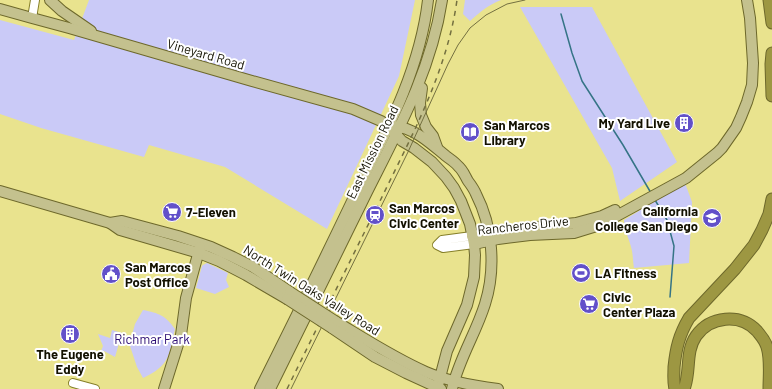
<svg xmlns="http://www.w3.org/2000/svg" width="772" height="389" font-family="Barlow,sans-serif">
	<rect width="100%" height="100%" fill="#e9e38e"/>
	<g fill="#cacaf7">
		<polygon points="89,0 415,0 399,76 327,229 225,167 149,145 144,157 41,128 0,114 0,20 74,40"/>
		<path d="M465 0H501C488 5 480 12 470 21L463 14Z"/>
		<polygon points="520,7 592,7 677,162 620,201 612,168"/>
		<path d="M685 183 692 202 689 263 634 268C633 262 633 257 632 251 630 240 624 231 624 220Z"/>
		<polygon points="207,263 228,273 226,280 229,287 215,294 196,288 202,266 203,265"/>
		<path d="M143 310C159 313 166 316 175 329 173 337 170 355 166 360 161 369 151 374 143 378L137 367 130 346 132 335 135 324Z"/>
		<polygon points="112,330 122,333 115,357 104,351 101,351 103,346 98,334 110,338"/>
	</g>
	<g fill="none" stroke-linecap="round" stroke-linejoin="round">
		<g stroke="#357486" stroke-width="1.5">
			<polyline points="561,14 572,53 582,81 623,145 651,193"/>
			<polyline points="655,200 667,220 674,246 670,297"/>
		</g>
		<defs>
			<g id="minor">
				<polyline points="32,18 35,0"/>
				<polyline points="472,236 442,240 437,245 443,248 474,244"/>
				<polyline points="73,383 95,389"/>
			</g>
			<g id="major">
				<polyline points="50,0 62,11 91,31"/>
				<polyline points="0,9 32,18 69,28 252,81 353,109 381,121 388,126 402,141 414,148 432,162 446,177 454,188 461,201 470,224 474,244 475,255 474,277 467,305 447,351 437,389"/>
				<polyline points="422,88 420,103 421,115 426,127 433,136 437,147"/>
				<path d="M394 126C415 128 431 144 446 156 450 159 455 162 458 166 463 170 465 176 468 181 471 185 474 189 476 194 493 227 496 269 485 304 476 333 459 359 452 389"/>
				<polyline points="0,191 110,223 120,230 199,253 219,261 246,275 287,299"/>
				<polyline points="110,223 122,221 178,236 211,247 233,257 253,267 290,292"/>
				<polyline points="472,236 537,227 576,223 602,216 615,210"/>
				<polyline points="474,244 498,239 530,235 574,233 600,225 686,178 717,153 722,148 736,128 741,117 747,102 752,85 753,63 750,18 747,0"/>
				<path d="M335 321C365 339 394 358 426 372 447 381 475 386 498 389"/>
				<polyline points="332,328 375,357 406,373 441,389"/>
				<polyline points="164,389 181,335 186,298 200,247"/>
				<path d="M260 389C292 325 324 260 355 195 386 133 420 70 428 0"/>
				<path d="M270 389C302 325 333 260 365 196 397 132 431 72 442 0"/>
			</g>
			<g id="highway">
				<polyline points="769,0 772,23"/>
				<polyline points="772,53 771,64 772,96"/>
				<path d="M675 389C673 381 674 375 674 367 676 348 679 335 689 318L735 269 754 245 762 230 769 214 772 199"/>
				<path d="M684 389C691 372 685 352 696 336 710 316 740 313 757 331 761 336 765 340 767 347 771 360 769 375 769 389"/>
			</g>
		</defs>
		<use href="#minor" stroke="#857f28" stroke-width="10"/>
		<use href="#major" stroke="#6d682b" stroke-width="12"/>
		<use href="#highway" stroke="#6d682b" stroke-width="13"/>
		<use href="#minor" stroke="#fff" stroke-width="8"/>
		<use href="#major" stroke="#c4c18e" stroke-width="10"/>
		<use href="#highway" stroke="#9d9742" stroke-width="11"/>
		<polyline stroke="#747040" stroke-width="1" points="291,389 408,152 448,64 458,45 470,28 486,15 507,4 525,0"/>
		<path stroke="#747040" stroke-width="1.5" stroke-dasharray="5 5" stroke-linecap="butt" d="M287 389C318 326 349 263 380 201 411 137 447 72 457 0"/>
		<defs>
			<g id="major-bridge">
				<polyline points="290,292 335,321"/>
				<polyline points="287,299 332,328"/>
			</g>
		</defs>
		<use href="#major-bridge" stroke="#6d682b" stroke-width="12" stroke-linecap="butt"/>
		<use href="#major-bridge" stroke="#c4c18e" stroke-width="10"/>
	</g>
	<defs>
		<symbol id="building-disc" viewBox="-11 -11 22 22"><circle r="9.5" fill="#6250c9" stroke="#fff"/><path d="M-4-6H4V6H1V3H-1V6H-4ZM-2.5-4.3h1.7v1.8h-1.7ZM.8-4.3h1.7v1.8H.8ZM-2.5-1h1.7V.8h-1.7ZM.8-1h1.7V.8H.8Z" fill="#fff"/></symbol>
		<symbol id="library-disc" viewBox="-11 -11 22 22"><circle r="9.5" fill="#6250c9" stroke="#fff"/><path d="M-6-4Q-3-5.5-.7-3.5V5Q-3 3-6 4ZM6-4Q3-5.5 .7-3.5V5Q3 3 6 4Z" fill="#fff"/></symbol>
		<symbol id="supermarket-disc" viewBox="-11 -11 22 22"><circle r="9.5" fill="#6250c9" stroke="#fff"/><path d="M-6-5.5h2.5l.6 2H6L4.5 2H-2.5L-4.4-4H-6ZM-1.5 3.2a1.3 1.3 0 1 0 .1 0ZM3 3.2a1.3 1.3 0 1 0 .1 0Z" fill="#fff"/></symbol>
		<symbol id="station-disc" viewBox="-11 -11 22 22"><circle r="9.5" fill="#6250c9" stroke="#fff"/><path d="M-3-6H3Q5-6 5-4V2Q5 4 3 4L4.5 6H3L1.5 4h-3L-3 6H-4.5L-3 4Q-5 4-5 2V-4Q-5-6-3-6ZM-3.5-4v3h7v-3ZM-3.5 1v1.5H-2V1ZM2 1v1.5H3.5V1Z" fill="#fff"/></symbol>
		<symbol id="university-disc" viewBox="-11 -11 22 22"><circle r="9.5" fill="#6250c9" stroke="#fff"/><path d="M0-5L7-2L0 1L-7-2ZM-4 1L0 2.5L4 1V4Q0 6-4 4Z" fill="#fff"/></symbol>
		<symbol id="stadium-disc" viewBox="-11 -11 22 22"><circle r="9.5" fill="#6250c9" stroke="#fff"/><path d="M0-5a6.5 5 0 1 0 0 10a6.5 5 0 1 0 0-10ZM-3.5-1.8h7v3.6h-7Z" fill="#fff"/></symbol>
		<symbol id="civic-disc" viewBox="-11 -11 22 22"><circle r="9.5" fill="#6250c9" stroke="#fff"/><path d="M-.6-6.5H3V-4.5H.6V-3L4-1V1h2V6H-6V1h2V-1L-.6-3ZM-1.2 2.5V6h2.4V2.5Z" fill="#fff"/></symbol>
	</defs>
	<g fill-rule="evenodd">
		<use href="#building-disc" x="673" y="112" width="22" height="22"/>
		<use href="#library-disc" x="459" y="121" width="22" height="22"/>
		<use href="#supermarket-disc" x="161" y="201" width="22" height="22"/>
		<use href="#station-disc" x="364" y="204" width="22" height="22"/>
		<use href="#university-disc" x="701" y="207" width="22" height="22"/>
		<use href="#stadium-disc" x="570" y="262" width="22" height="22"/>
		<use href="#civic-disc" x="100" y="263" width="22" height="22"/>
		<use href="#supermarket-disc" x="578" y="293" width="22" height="22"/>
		<use href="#building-disc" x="59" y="323" width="22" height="22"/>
	</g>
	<g text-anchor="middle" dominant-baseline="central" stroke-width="4" stroke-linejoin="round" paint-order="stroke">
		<g font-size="13" fill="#131100" stroke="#fff">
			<text transform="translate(206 54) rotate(16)">Vineyard Road</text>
			<text transform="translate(372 152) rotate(-64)">East Mission Road</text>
			<text transform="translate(523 225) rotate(-6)">Rancheros Drive</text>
			<text transform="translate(312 290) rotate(32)">North Twin Oaks Valley Road</text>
		</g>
		<g font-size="13" font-weight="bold" fill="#131100" stroke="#fff" text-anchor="start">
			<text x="670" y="123" text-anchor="end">My Yard Live</text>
			<text x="484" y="125">San Marcos<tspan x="484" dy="15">Library</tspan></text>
			<text x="389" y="208">San Marcos<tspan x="389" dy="15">Civic Center</tspan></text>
			<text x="698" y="211" text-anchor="end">California<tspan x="698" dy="15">College San Diego</tspan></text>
			<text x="186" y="212">7-Eleven</text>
			<text x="125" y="267">San Marcos<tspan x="125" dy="15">Post Office</tspan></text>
			<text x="595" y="273">LA Fitness</text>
			<text x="603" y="297">Civic<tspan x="603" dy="15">Center Plaza</tspan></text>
			<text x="70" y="354" text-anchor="middle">The Eugene<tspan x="70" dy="15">Eddy</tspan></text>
		</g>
		<g font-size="13" fill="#290971" stroke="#fff">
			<text x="152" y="339">Richmar Park</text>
		</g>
	</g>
</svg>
